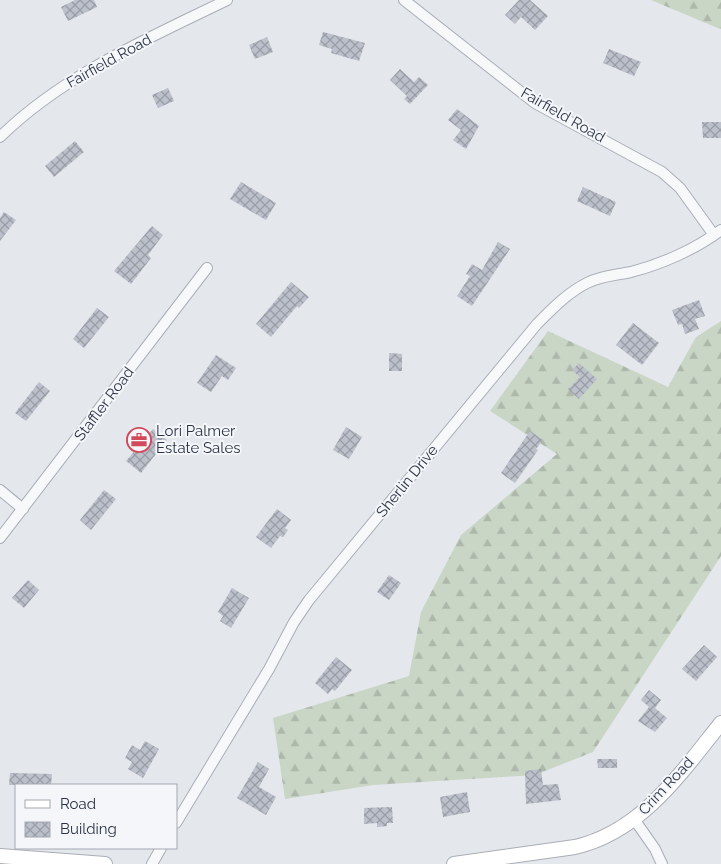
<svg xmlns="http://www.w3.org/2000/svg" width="721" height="864" font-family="Raleway,sans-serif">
	<defs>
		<pattern id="forest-firs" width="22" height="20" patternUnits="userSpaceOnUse" patternTransform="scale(1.25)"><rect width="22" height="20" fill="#c9d6c5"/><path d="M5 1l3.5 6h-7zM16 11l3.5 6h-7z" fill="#adb8ab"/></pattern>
		<pattern id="building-cross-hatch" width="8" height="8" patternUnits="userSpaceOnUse" patternTransform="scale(1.25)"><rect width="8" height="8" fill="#bbc0ca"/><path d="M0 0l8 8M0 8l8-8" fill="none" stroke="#989da6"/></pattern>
	</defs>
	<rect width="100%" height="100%" fill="#e4e7ec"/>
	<g fill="url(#forest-firs)">
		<polygon points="651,0 721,0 721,28 720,29"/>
		<polygon points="721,321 721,556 593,752 535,775 373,785 285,799 273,718 409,676 421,612 461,535 557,454 490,411 548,331 668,387 696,337"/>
	</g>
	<g fill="url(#building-cross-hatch)">
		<polygon points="75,0 94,0 97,7 68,21 61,7"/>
		<polygon points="519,0 530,0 548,16 535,30 521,17 515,24 505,15"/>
		<polygon points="323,32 365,43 359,61 331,53 332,49 319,45"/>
		<polygon points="267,37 273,52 255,59 249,45"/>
		<polygon points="609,49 641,62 634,76 603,63"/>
		<polygon points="400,69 414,82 419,77 428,85 410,104 404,99 407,96 390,80"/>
		<polygon points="168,88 174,101 158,108 152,95"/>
		<polygon points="457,109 479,126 466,149 453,140 461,130 448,120"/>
		<polygon points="702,122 721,122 721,138 703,138"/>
		<polygon points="75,141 84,152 54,177 45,166"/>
		<polygon points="241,182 276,203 266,220 230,199"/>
		<polygon points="583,187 616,202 610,216 577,201"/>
		<polygon points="4,212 16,220 0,241 0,218"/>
		<polygon points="152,226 163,235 148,255 151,258 131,284 114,271"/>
		<polygon points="498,242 510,249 472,306 457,296 470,276 466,274 472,264 482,270"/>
		<polygon points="291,282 309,297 299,308 297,306 271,337 256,324"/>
		<polygon points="699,300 705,316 695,319 699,329 685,334 682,324 678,325 672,310"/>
		<polygon points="97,308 109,317 84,348 73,339"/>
		<polygon points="633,323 659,343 642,365 616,345"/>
		<polygon points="389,353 402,354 402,371 389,371"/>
		<polygon points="216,355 236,368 228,380 222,376 211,392 197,383"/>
		<polygon points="579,363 597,379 579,399 568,389 580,377 572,370"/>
		<polygon points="39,382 50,391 26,421 15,413"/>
		<polygon points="346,427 362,437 349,459 333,450"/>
		<polygon points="153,429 167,440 141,473 126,461"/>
		<polygon points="530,431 543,440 536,449 538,450 515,483 501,473"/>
		<polygon points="104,490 116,499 91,530 80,520"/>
		<polygon points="277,509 291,520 285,528 288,530 283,537 280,536 271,548 256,537"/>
		<polygon points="389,575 401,583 389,600 377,592"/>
		<polygon points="28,580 39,590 24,608 12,598"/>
		<polygon points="232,588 249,598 231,628 220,621 223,616 218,612"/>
		<polygon points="704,645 717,657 696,681 682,669"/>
		<polygon points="336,657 352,670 335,691 332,689 328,694 315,683"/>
		<polygon points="649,690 661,700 655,708 667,718 655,732 638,721 649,707 641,700"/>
		<polygon points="145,741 159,749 143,778 128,769 132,762 125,758 132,745 140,750"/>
		<polygon points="597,759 617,759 617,768 598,768"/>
		<polygon points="258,762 269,769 259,787 276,797 266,815 237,798"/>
		<polygon points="541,769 543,785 558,784 561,800 526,804 525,771"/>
		<polygon points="10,773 52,774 51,785 9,785"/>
		<polygon points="467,792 470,812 443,817 440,797"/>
		<polygon points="392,807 393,823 387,823 387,826 377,827 377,823 364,824 364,808"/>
	</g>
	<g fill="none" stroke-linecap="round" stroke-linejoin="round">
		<defs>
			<g id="street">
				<polyline points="404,0 535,103 662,172 680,188 714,235"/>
				<path d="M0 137C63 75 149 38 227 0"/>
				<polyline points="0,490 23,509"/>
				<polyline points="0,538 207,268"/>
				<polyline points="634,819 655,849 662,864"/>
				<path d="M176 823 269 669 294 622 309 600 537 324C552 309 567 293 587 283 600 276 616 275 631 272 662 264 696 249 721 230"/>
				<polyline points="152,864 161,848"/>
			</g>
			<g id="secondary">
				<polyline points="0,856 105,864"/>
				<path d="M454 864 575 847C641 832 681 773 721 723"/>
			</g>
		</defs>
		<use href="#street" stroke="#a9aeb7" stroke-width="12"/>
		<use href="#secondary" stroke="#a9aeb7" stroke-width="16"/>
		<use href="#street" stroke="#f7f8fa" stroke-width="10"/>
		<use href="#secondary" stroke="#fff" stroke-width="14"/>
	</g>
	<defs>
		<symbol id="office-ring" viewBox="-11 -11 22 22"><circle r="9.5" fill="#f4f6f9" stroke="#d1495b" stroke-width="1.5"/><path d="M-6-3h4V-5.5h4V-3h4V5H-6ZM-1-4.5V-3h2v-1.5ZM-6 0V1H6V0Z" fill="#d1495b"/></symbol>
	</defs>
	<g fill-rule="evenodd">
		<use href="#office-ring" x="125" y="426" width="28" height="28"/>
	</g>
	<g text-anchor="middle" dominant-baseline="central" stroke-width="4" stroke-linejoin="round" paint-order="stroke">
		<g font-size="15" fill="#2b3445" stroke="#f4f6f9">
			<text transform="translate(109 61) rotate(-29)">Fairfield Road</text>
			<text transform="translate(563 115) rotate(30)">Fairfield Road</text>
			<text transform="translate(104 404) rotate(-53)">Staffler Road</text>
			<text transform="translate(407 481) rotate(-51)">Sherlin Drive</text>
			<text transform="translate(666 786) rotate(-47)">Crim Road</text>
		</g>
		<g font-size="15" fill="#2b3445" stroke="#f4f6f9" text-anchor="start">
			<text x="156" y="431">Lori Palmer<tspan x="156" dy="17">Estate Sales</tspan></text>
		</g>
	</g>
	<rect x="15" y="784" width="162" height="65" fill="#f4f6f9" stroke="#a4a8b1"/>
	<rect x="25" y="800" width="25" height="8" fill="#ffffff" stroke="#a4a8b1"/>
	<text x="60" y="809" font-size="15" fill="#2b3445">Road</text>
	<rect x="25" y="822" width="25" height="15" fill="url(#building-cross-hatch)" stroke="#a4a8b1"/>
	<text x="60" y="834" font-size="15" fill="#2b3445">Building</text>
</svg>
